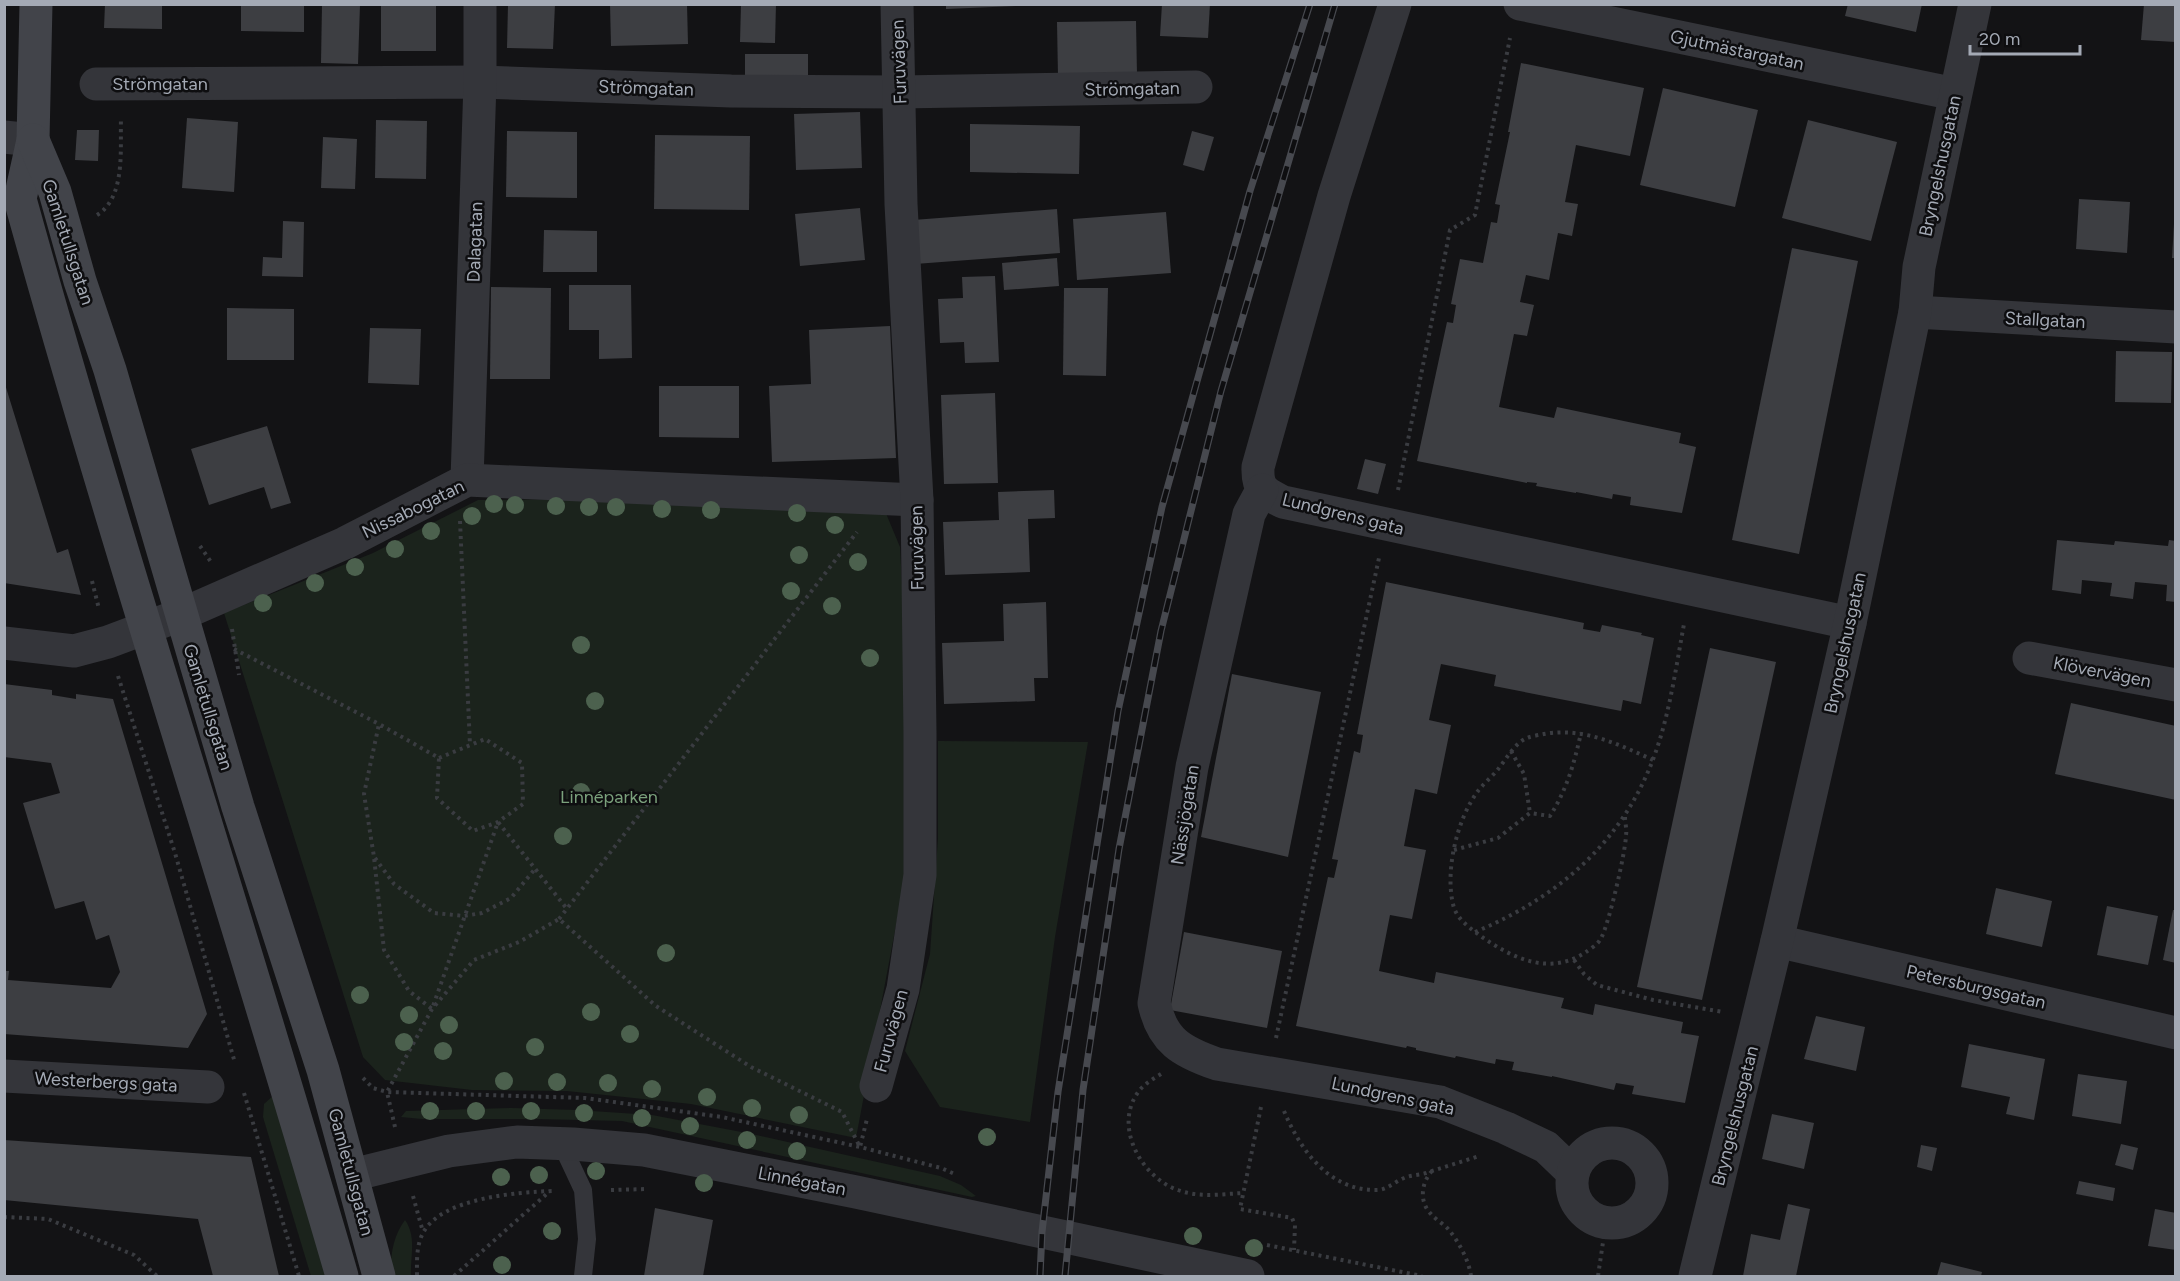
<svg xmlns="http://www.w3.org/2000/svg" width="2180" height="1281" font-family="Figtree,sans-serif">
	<rect width="100%" height="100%" fill="#131315"/>
	<g fill="#1b231c">
		<polygon points="576,499 885,511 900,547 910,742 906,872 856,1138 691,1104 567,1091 472,1090 385,1080 363,1057 224,613 373,553 478,500"/>
		<polygon points="938,741 1088,742 1055,937 1030,1122 940,1107 905,1051 930,954 938,838"/>
		<polygon points="274,1095 330,1276 311,1276 263,1117 264,1104"/>
		<polygon points="512,1108 577,1110 652,1115 752,1134 940,1176 961,1185 976,1196 972,1197 622,1121 537,1119 422,1119 401,1117 406,1111"/>
		<path d="M405 1220C417 1237 410 1257 411 1276H391C390 1256 393 1236 405 1220Z"/>
	</g>
	<g fill="#3d3e42">
		<polygon points="105,4 162,4 162,29 104,28"/>
		<polygon points="241,4 304,4 304,32 241,31"/>
		<polygon points="322,4 360,5 358,64 321,63"/>
		<rect x="381" y="4" width="55" height="47"/>
		<polygon points="508,4 555,4 553,49 507,48"/>
		<polygon points="610,4 687,4 688,44 611,46"/>
		<polygon points="741,4 776,4 775,43 740,42"/>
		<polygon points="946,4 1016,4 1016,6 946,9"/>
		<polygon points="1162,4 1210,4 1208,38 1160,36"/>
		<polygon points="1848,4 1922,4 1916,32 1845,16"/>
		<polygon points="2144,4 2176,4 2176,42 2141,40"/>
		<polygon points="1136,21 1137,75 1058,77 1057,22"/>
		<rect x="745" y="54" width="63" height="22"/>
		<polygon points="1521,63 1644,88 1630,156 1576,145 1565,202 1578,204 1572,236 1558,233 1549,280 1526,275 1520,302 1534,305 1527,336 1514,334 1499,407 1554,418 1557,407 1681,433 1679,443 1696,447 1682,513 1630,505 1631,497 1613,494 1612,499 1576,492 1576,493 1536,486 1537,483 1527,482 1527,483 1417,461 1447,322 1453,323 1456,305 1451,304 1460,259 1483,263 1491,222 1497,223 1500,205 1495,204 1510,132 1508,132"/>
		<polygon points="1663,88 1758,110 1735,207 1640,185"/>
		<polygon points="860,112 862,168 796,170 794,114"/>
		<polygon points="187,118 238,122 234,192 182,188"/>
		<polygon points="376,120 427,121 426,179 375,178"/>
		<polygon points="1808,120 1897,142 1871,241 1782,218"/>
		<polygon points="970,124 1080,126 1079,174 970,172"/>
		<polygon points="77,130 99,130 98,161 75,160"/>
		<polygon points="507,131 577,132 577,198 506,197"/>
		<polygon points="1192,131 1214,137 1204,171 1183,165"/>
		<polygon points="655,135 750,136 749,210 654,209"/>
		<polygon points="323,137 357,139 355,189 321,188"/>
		<polygon points="2079,199 2130,202 2127,253 2076,249"/>
		<polygon points="860,208 865,260 800,266 795,214"/>
		<polygon points="1057,209 1060,253 915,264 913,220"/>
		<polygon points="1166,212 1171,273 1077,280 1073,219"/>
		<polygon points="283,221 304,222 303,277 262,276 263,257 282,258"/>
		<polygon points="2174,224 2176,224 2176,258 2172,258"/>
		<polygon points="544,230 597,231 597,272 543,272"/>
		<polygon points="1792,248 1858,261 1799,554 1732,540"/>
		<polygon points="1057,258 1059,286 1004,290 1002,263"/>
		<polygon points="995,276 999,362 965,363 964,342 940,343 938,299 963,298 962,277"/>
		<polygon points="569,285 631,285 632,358 599,359 599,330 569,330"/>
		<polygon points="491,287 551,288 550,379 490,379"/>
		<polygon points="1064,288 1108,288 1106,376 1063,375"/>
		<polygon points="227,308 294,309 294,360 227,360"/>
		<polygon points="890,326 896,458 772,462 769,386 811,384 809,330"/>
		<polygon points="370,328 421,329 419,385 368,383"/>
		<polygon points="2116,351 2172,352 2171,403 2115,402"/>
		<polygon points="4,381 57,553 68,549 81,595 4,583"/>
		<polygon points="659,386 739,386 739,438 659,437"/>
		<polygon points="995,393 998,483 944,484 941,395"/>
		<polygon points="267,426 291,503 271,509 264,487 209,505 191,449"/>
		<polygon points="1365,459 1386,464 1378,494 1357,489"/>
		<polygon points="1054,490 1055,518 1028,519 1030,572 945,575 943,522 999,520 998,492"/>
		<polygon points="2057,540 2114,545 2115,541 2168,546 2169,540 2176,541 2176,602 2166,601 2167,585 2135,582 2133,599 2110,596 2112,583 2082,580 2081,594 2052,590"/>
		<polygon points="1386,582 1584,623 1583,629 1600,632 1602,625 1642,633 1641,635 1654,638 1641,704 1623,700 1621,711 1494,686 1496,675 1441,664 1429,720 1451,725 1437,794 1415,789 1404,846 1426,850 1412,919 1390,915 1379,971 1434,983 1436,972 1564,998 1561,1008 1593,1015 1595,1004 1683,1022 1681,1033 1699,1036 1685,1103 1632,1094 1634,1086 1616,1083 1614,1090 1552,1076 1552,1077 1512,1070 1514,1062 1496,1059 1495,1064 1456,1056 1455,1058 1416,1050 1416,1048 1407,1046 1406,1048 1296,1026 1328,877 1334,878 1338,860 1332,859 1354,751 1360,753 1363,735 1357,734"/>
		<polygon points="1046,602 1048,678 1034,678 1035,701 944,704 942,643 1004,641 1003,604"/>
		<polygon points="1710,648 1776,662 1702,1000 1637,987"/>
		<polygon points="1232,674 1321,692 1288,857 1201,837"/>
		<polygon points="4,684 52,690 52,695 76,699 76,694 113,699 207,1014 188,1048 4,1034 4,971 9,971 8,980 111,988 120,972 109,935 96,940 84,901 55,909 23,803 60,793 51,763 4,757"/>
		<polygon points="2071,703 2176,726 2176,800 2055,774"/>
		<polygon points="1996,888 2052,901 2042,947 1986,934"/>
		<polygon points="2107,906 2158,916 2148,965 2097,955"/>
		<polygon points="2173,910 2176,910 2176,963 2163,960"/>
		<polygon points="1184,932 1282,951 1267,1028 1170,1010"/>
		<polygon points="1816,1016 1865,1027 1856,1071 1804,1059"/>
		<polygon points="1969,1044 2045,1059 2034,1120 2006,1114 2010,1097 1961,1087"/>
		<polygon points="2078,1074 2127,1081 2121,1124 2072,1116"/>
		<polygon points="1772,1114 1814,1123 1804,1169 1762,1159"/>
		<polygon points="4,1140 251,1157 279,1276 213,1276 198,1219 4,1200"/>
		<polygon points="2121,1144 2138,1148 2133,1170 2115,1165"/>
		<polygon points="1921,1145 1937,1148 1932,1171 1917,1167"/>
		<polygon points="2079,1181 2115,1188 2113,1201 2076,1194"/>
		<polygon points="1788,1204 1810,1209 1796,1276 1743,1276 1751,1234 1780,1240"/>
		<polygon points="655,1208 713,1220 703,1276 644,1276"/>
		<polygon points="2155,1209 2176,1213 2176,1250 2148,1246"/>
		<polygon points="1941,1262 1982,1272 1981,1276 1937,1276"/>
	</g>
	<g fill="none" stroke-linecap="round" stroke-linejoin="round">
		<g stroke="#3a3c41" stroke-width="4" stroke-dasharray="3 4.5" stroke-linecap="butt">
			<path d="M97 215C126 197 120 149 121 119"/>
			<polyline points="1398,490 1450,230 1475,215 1510,38"/>
			<polyline points="460,521 470,745"/>
			<polyline points="200,546 211,562"/>
			<polyline points="92,581 99,609"/>
			<polyline points="232,629 239,675"/>
			<polyline points="234,649 379,724"/>
			<polyline points="118,676 175,853 235,1063"/>
			<polyline points="1511,751 1524,774 1530,813"/>
			<polyline points="439,758 485,739 522,763 523,804 498,822 473,831 437,798 439,758 379,724 364,794 374,857 384,950 409,991 432,1009 498,822 567,909"/>
			<path d="M1625 817C1625 823 1627 829 1626 835 1626 850 1608 929 1600 940 1597 945 1590 949 1586 952 1550 976 1514 959 1482 937 1470 928 1456 919 1453 904 1445 870 1457 819 1478 791 1484 783 1493 776 1499 768 1507 758 1515 743 1527 738 1532 736 1539 735 1544 734 1583 727 1618 744 1653 760"/>
			<path d="M1454 850 1498 838 1530 813 1550 816C1567 789 1574 764 1581 733"/>
			<polyline points="375,858 394,884 434,913 464,916 482,913 511,898 535,869"/>
			<polyline points="559,919 857,532"/>
			<path d="M1475 932C1559 897 1624 841 1655 754 1670 712 1676 667 1684 624"/>
			<polyline points="1574,960 1584,974 1597,985 1653,1000 1723,1012"/>
			<polyline points="1276,1038 1379,558"/>
			<path d="M1161 1074C1153 1079 1144 1084 1139 1091 1112 1126 1142 1178 1178 1190 1199 1198 1222 1194 1243 1193"/>
			<polyline points="363,1078 373,1088 387,1092 585,1098 722,1117 860,1147 941,1168 957,1175"/>
			<polyline points="244,1093 299,1276"/>
			<polyline points="1261,1107 1240,1209 1292,1218 1295,1225 1294,1250"/>
			<path d="M1284 1111C1300 1149 1328 1190 1375 1190 1386 1191 1394 1182 1404 1178 1411 1175 1419 1175 1426 1173 1444 1167 1461 1162 1479 1156"/>
			<polyline points="395,1127 387,1092 432,1009 474,960 519,942 559,919 656,1006 751,1067 842,1112 860,1147 867,1119"/>
			<path d="M1432 1171C1421 1183 1419 1202 1431 1214 1436 1220 1444 1224 1449 1230 1459 1242 1469 1261 1471 1276"/>
			<polyline points="611,1190 648,1189"/>
			<polyline points="413,1196 423,1232"/>
			<polyline points="4,1217 48,1219 134,1255 157,1276"/>
			<polyline points="1267,1245 1422,1276"/>
			<path d="M417 1275C417 1262 416 1246 423 1233 441 1198 517 1192 553 1191"/>
			<polyline points="454,1276 550,1191"/>
			<polyline points="1598,1276 1606,1222"/>
		</g>
		<polyline stroke="#34353a" stroke-width="18" points="561,1143 583,1190 587,1239 583,1276"/>
		<g stroke="#34353a" stroke-width="33">
			<path d="M1395 4 1334 196 1258 467C1257 490 1265 493 1283 502L1850 623"/>
			<polyline points="1520,4 1955,94"/>
			<polyline points="96,84 480,82 731,91 900,92 1196,87"/>
			<polyline points="4,137 33,140"/>
			<polyline points="1915,312 2176,327"/>
			<polyline points="467,480 480,82 480,4"/>
			<path d="M1262 490 1249 514 1192 767 1154 1003C1162 1041 1182 1052 1217 1064L1440 1102 1506 1128 1546 1147 1573 1173"/>
			<polyline points="4,643 74,651 108,642 180,615 345,543 467,480 917,500"/>
			<polyline points="2029,658 2176,685"/>
			<polyline points="1777,941 2176,1033"/>
			<polyline points="4,1076 208,1087"/>
			<polyline points="876,1086 903,989 920,875 920,733 917,500 901,204 897,4"/>
			<circle cx="1612" cy="1183" r="40"/>
			<polyline points="352,1175 449,1151 517,1142 573,1144 644,1150 856,1192 1248,1276"/>
			<polyline points="1695,1276 1777,941 1850,623 1915,312 1919,267 1975,4"/>
		</g>
		<g stroke="#42444a" stroke-width="33">
			<path d="M36 4 33 140 20 199C120 560 238 916 342 1276"/>
			<polyline points="33,140 55,192 80,281 110,370 238,807 323,1070 379,1276"/>
		</g>
		<defs>
			<g id="rail">
				<polyline points="1040,1276 1042,1232 1058,1092 1118,711 1162,507 1250,191 1310,4"/>
				<polyline points="1065,1276 1083,1090 1119,849 1161,631 1221,391 1335,4"/>
			</g>
		</defs>
		<use href="#rail" stroke="#47494f" stroke-width="7"/>
		<use href="#rail" stroke="#0e0e10" stroke-width="4.5" stroke-dasharray="14" stroke-linecap="butt"/>
	</g>
	<g fill="#4c614e">
		<circle cx="494" cy="504" r="9"/>
		<circle cx="515" cy="505" r="9"/>
		<circle cx="556" cy="506" r="9"/>
		<circle cx="589" cy="507" r="9"/>
		<circle cx="616" cy="507" r="9"/>
		<circle cx="662" cy="509" r="9"/>
		<circle cx="711" cy="510" r="9"/>
		<circle cx="797" cy="513" r="9"/>
		<circle cx="472" cy="516" r="9"/>
		<circle cx="835" cy="525" r="9"/>
		<circle cx="431" cy="531" r="9"/>
		<circle cx="395" cy="549" r="9"/>
		<circle cx="799" cy="555" r="9"/>
		<circle cx="858" cy="562" r="9"/>
		<circle cx="355" cy="567" r="9"/>
		<circle cx="315" cy="583" r="9"/>
		<circle cx="791" cy="591" r="9"/>
		<circle cx="263" cy="603" r="9"/>
		<circle cx="832" cy="606" r="9"/>
		<circle cx="581" cy="645" r="9"/>
		<circle cx="870" cy="658" r="9"/>
		<circle cx="595" cy="701" r="9"/>
		<circle cx="581" cy="792" r="9"/>
		<circle cx="563" cy="836" r="9"/>
		<circle cx="666" cy="953" r="9"/>
		<circle cx="360" cy="995" r="9"/>
		<circle cx="591" cy="1012" r="9"/>
		<circle cx="409" cy="1015" r="9"/>
		<circle cx="449" cy="1025" r="9"/>
		<circle cx="630" cy="1034" r="9"/>
		<circle cx="404" cy="1042" r="9"/>
		<circle cx="535" cy="1047" r="9"/>
		<circle cx="443" cy="1051" r="9"/>
		<circle cx="504" cy="1081" r="9"/>
		<circle cx="557" cy="1082" r="9"/>
		<circle cx="608" cy="1083" r="9"/>
		<circle cx="652" cy="1089" r="9"/>
		<circle cx="707" cy="1097" r="9"/>
		<circle cx="752" cy="1108" r="9"/>
		<circle cx="430" cy="1111" r="9"/>
		<circle cx="476" cy="1111" r="9"/>
		<circle cx="531" cy="1111" r="9"/>
		<circle cx="584" cy="1113" r="9"/>
		<circle cx="799" cy="1115" r="9"/>
		<circle cx="642" cy="1118" r="9"/>
		<circle cx="690" cy="1126" r="9"/>
		<circle cx="987" cy="1137" r="9"/>
		<circle cx="747" cy="1140" r="9"/>
		<circle cx="797" cy="1151" r="9"/>
		<circle cx="596" cy="1171" r="9"/>
		<circle cx="539" cy="1175" r="9"/>
		<circle cx="501" cy="1177" r="9"/>
		<circle cx="704" cy="1183" r="9"/>
		<circle cx="552" cy="1231" r="9"/>
		<circle cx="1193" cy="1236" r="9"/>
		<circle cx="1254" cy="1248" r="9"/>
		<circle cx="502" cy="1265" r="9"/>
	</g>
	<g text-anchor="middle" dominant-baseline="central" stroke-width="5" stroke-linejoin="round" paint-order="stroke">
		<g font-size="18" fill="#a4aab5" stroke="#0e0e10">
			<text transform="translate(1737 50) rotate(12)">Gjutmästargatan</text>
			<text transform="translate(899 62) rotate(-92)">Furuvägen</text>
			<text x="160" y="84">Strömgatan</text>
			<text transform="translate(646 88) rotate(2)">Strömgatan</text>
			<text transform="translate(1132 89) rotate(-1)">Strömgatan</text>
			<text transform="translate(1940 166) rotate(-78)">Bryngelshusgatan</text>
			<text transform="translate(68 242) rotate(72)">Gamletullsgatan</text>
			<text transform="translate(475 242) rotate(-88)">Dalagatan</text>
			<text transform="translate(2045 320) rotate(3)">Stallgatan</text>
			<text transform="translate(413 509) rotate(-26)">Nissabogatan</text>
			<text transform="translate(1343 514) rotate(14)">Lundgrens gata</text>
			<text transform="translate(917 548) rotate(-91)">Furuvägen</text>
			<text transform="translate(1845 643) rotate(-78)">Bryngelshusgatan</text>
			<text transform="translate(2102 672) rotate(11)">Klövervägen</text>
			<text transform="translate(208 707) rotate(73)">Gamletullsgatan</text>
			<text transform="translate(1185 815) rotate(-81)">Nässjögatan</text>
			<text transform="translate(1976 987) rotate(13)">Petersburgsgatan</text>
			<text transform="translate(891 1031) rotate(-75)">Furuvägen</text>
			<text transform="translate(106 1082) rotate(3)">Westerbergs gata</text>
			<text transform="translate(1393 1096) rotate(12)">Lundgrens gata</text>
			<text transform="translate(1735 1116) rotate(-76)">Bryngelshusgatan</text>
			<text transform="translate(351 1172) rotate(75)">Gamletullsgatan</text>
			<text transform="translate(802 1181) rotate(11)">Linnégatan</text>
		</g>
		<g font-size="18" fill="#7ba17c" stroke="#0e0e10">
			<text x="609" y="797">Linnéparken</text>
		</g>
	</g>
	<rect width="2180" height="1281" fill="none" stroke="#a4aab5" stroke-width="12"/>
	<path d="M1970 45v9h110v-9" fill="none" stroke="#a4aab5" stroke-width="3"/>
	<text x="1979" y="45" font-size="18" fill="#a4aab5" stroke="#0e0e10" stroke-width="4.5" paint-order="stroke">20 m</text>
</svg>
